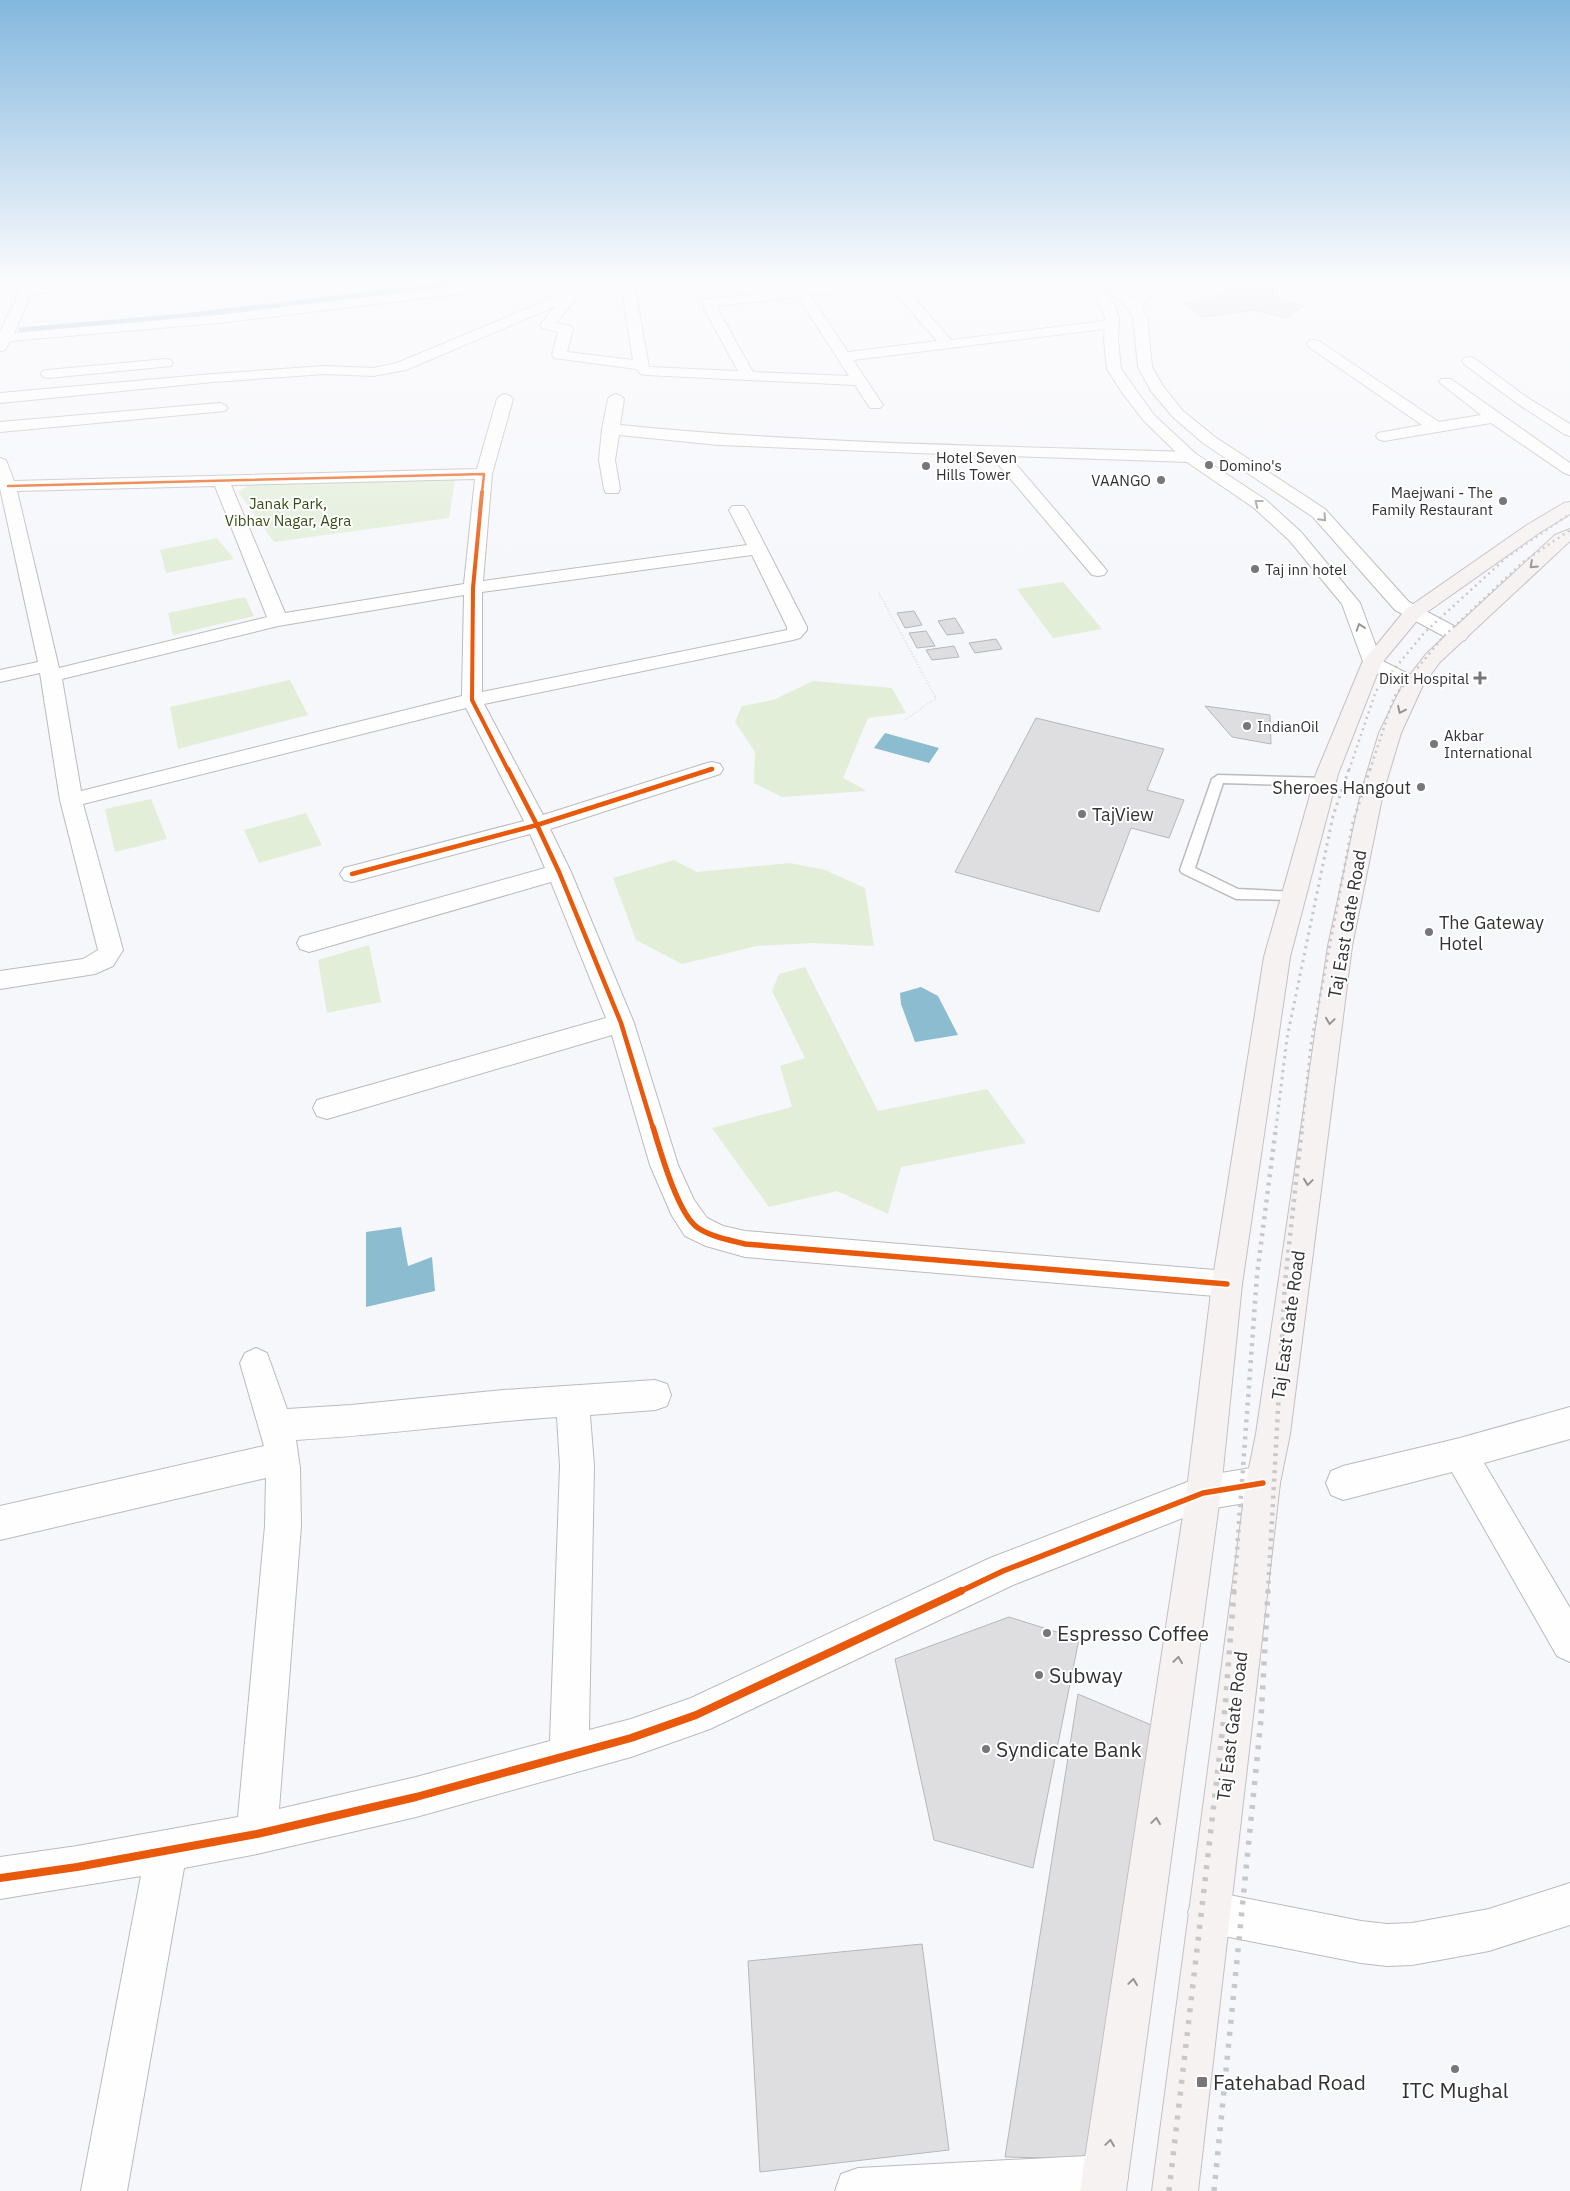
<svg xmlns="http://www.w3.org/2000/svg" width="1570" height="2191" font-family="'IBM Plex Sans',sans-serif">
	<rect width="100%" height="100%" fill="#f6f7fb"/>
	<g fill="#e2eed8">
		<path d="M1108 278H1148C1125 294 1131 292 1108 278Z"/>
		<polygon points="455,480 449,518 274,542 238,492 251,484"/>
		<polygon points="217,538 234,559 166,573 160,550"/>
		<polygon points="1063,582 1102,629 1053,638 1017,589"/>
		<polygon points="245,597 254,616 173,635 168,613"/>
		<polygon points="290,680 308,715 178,749 170,707"/>
		<polygon points="813,681 892,688 906,713 868,718 843,778 867,791 782,797 754,783 755,752 735,722 742,706 773,700"/>
		<polygon points="151,799 167,839 115,852 105,809"/>
		<polygon points="306,813 322,845 259,863 244,830"/>
		<polygon points="674,860 697,872 790,863 825,870 865,888 874,946 812,943 757,946 682,964 636,940 613,878"/>
		<polygon points="369,945 381,1002 327,1013 318,960"/>
		<polygon points="805,967 878,1111 987,1089 1026,1143 901,1167 888,1214 837,1191 769,1207 712,1128 792,1107 780,1066 805,1058 772,991 779,974"/>
	</g>
	<g fill="#8bbcd0">
		<polygon points="885,733 939,748 929,763 874,748"/>
		<polygon points="921,987 938,996 958,1035 915,1042 901,1004 900,993"/>
		<polygon points="401,1227 408,1266 432,1257 435,1291 366,1307 366,1232"/>
	</g>
	<g fill="none" stroke-linecap="round" stroke-linejoin="round">
		<polyline stroke="#8bbcd0" stroke-width="5" points="21,330 183,316 507,278"/>
	</g>
	<g fill="#dedee1" stroke="#b6b7b9">
		<polygon points="0,278 18,278 16,282 0,283"/>
		<polygon points="1234,278 1262,280 1263,285 1272,286 1275,298 1304,306 1285,318 1255,310 1203,317 1185,304 1215,298 1232,289"/>
		<polygon points="914,611 922,625 905,628 897,613"/>
		<polygon points="955,618 964,633 947,635 938,621"/>
		<polygon points="926,631 935,646 917,648 909,633"/>
		<polygon points="996,639 1002,649 975,653 969,643"/>
		<polygon points="954,646 959,657 932,660 926,650"/>
		<polygon points="1205,706 1270,715 1271,744 1232,737"/>
		<polygon points="1036,718 1164,749 1147,790 1184,800 1169,838 1131,828 1099,912 955,872"/>
		<polygon points="1009,1617 1079,1639 1033,1868 934,1840 895,1659"/>
		<polygon points="1078,1694 1156,1727 1093,2159 1005,2157"/>
		<polygon points="922,1944 949,2150 760,2172 748,1961"/>
	</g>
	<g fill="none" stroke-linecap="round" stroke-linejoin="round">
		<defs>
			<g id="lane">
				<polygon points="1515,278 1526,278 1537,284 1530,286"/>
				<polygon points="1218,775 1326,778 1332,782 1326,786 1223,783 1195,868 1238,889 1294,892 1299,894 1301,897 1299,900 1236,899 1182,873 1180,870 1212,779"/>
			</g>
			<g id="street">
				<polygon points="25,278 38,278 35,285 132,278 194,278 188,282 31,294 14,333 218,315 523,278 563,278 557,282 218,323 10,341 5,350 0,351 0,332 20,290 0,291 0,283 24,281"/>
				<path d="M580 278H593L556 323 571 326 573 329 567 352 633 360 620 278H633L649 367 738 371 701 303 703 300 894 278H937L931 282 903 285 951 340 1112 320 1119 324 1112 328 853 360 883 405 880 408H870L855 385 646 375 641 374 636 369 554 358 552 355 558 332 542 328 540 325 556 306 406 370 373 376 324 374 213 382 0 403V393L213 374 324 366 373 368 397 363 569 291ZM890 287 937 341 848 352 810 295ZM798 297 849 376 753 372 716 306Z"/>
				<polygon points="1314,340 1319,341 1439,422 1481,415 1439,382 1441,379 1451,379 1570,463 1570,475 1564,473 1491,423 1384,441 1378,439 1376,436 1378,433 1422,425 1309,347 1307,344 1309,341"/>
				<polygon points="1469,357 1474,358 1525,396 1570,424 1570,436 1564,434 1515,402 1464,364 1462,361 1464,358"/>
				<polygon points="166,359 171,360 173,363 171,366 48,378 43,377 41,374 43,371 48,370"/>
				<path d="M505 394 510 396 513 399 492 474 483 581 747 545 729 510 732 506H744L747 510 807 627V630L800 638 793 640 484 704 543 815 704 764 712 762 720 764 723 769 720 774 550 829 571 872 634 1023 678 1165 694 1200 707 1218 723 1226 745 1231 1227 1271 1238 1274 1242 1284 1238 1294 1227 1297 745 1257 706 1246 685 1236 672 1216 650 1165 612 1035 327 1119 317 1116 313 1108 317 1100 606 1018 551 882 309 952 300 949 297 943 300 937 545 868 530 834 352 882 344 880 340 874 344 868 524 821 466 708 83 804 123 950 113 966 95 974 0 989V971L83 959 98 950 60 800 40 673 0 682V670L38 662 0 488V458L6 460 14 481 477 469 497 399 500 396ZM475 479 464 584 285 613 231 485ZM215 486 267 617 59 668 17 491ZM752 555 787 627V630L482 692V592ZM464 595 462 696 81 791 62 679 278 626Z"/>
				<path d="M616 394 621 396 624 399 620 425C809 444 1000 446 1190 452L1196 454 1198 457 1196 460 1190 462 1009 456 1104 567 1107 571 1104 575 1098 576 1092 575 991 456 719 445 619 435 615 460 620 489 618 493H606L604 489 599 460 602 429 608 399 611 396Z"/>
				<polygon points="220,403 225,405 228,408 225,411 0,432 0,422"/>
				<path d="M256 1348 267 1353 287 1409 351 1405 503 1390 655 1380 667 1384 671 1395 667 1406 655 1410 590 1415 594 1466 589 1730 631 1719 691 1698 990 1558 1203 1476 1263 1466 1275 1471 1280 1483 1275 1495 1263 1500 1203 1510 1013 1585 710 1729 631 1757 416 1817 257 1854 184 1868 127 2191H81L141 1876 0 1899V1857L77 1846 238 1817 265 1526 266 1478 0 1540V1506L264 1446 240 1363 245 1353ZM557 1417 560 1466 550 1741 416 1777 279 1809 301 1526 300 1468 296 1440C383 1435 470 1423 557 1417Z"/>
				<polygon points="1570,1407 1570,1439 1484,1463 1570,1608 1570,1662 1557,1656 1452,1472 1343,1500 1331,1495 1326,1483 1331,1471 1343,1466 1460,1438"/>
				<polygon points="1570,1883 1570,1925 1489,1951 1412,1965 1387,1966 1361,1963 1209,1933 1194,1927 1188,1912 1194,1897 1209,1891 1361,1921 1387,1924 1412,1923 1489,1909"/>
				<polygon points="1105,2155 1122,2161 1128,2178 1123,2191 835,2191 841,2174 858,2168"/>
			</g>
			<g id="secondary">
				<polygon points="1072,278 1087,278 1101,287 1115,305 1119,318 1118,340 1121,369 1154,415 1196,454 1266,500 1301,532 1360,603 1381,660 1420,680 1423,684 1420,688 1413,690 1406,688 1365,667 1342,604 1289,540 1254,508 1184,460 1144,421 1121,391 1107,369 1104,340 1105,318 1101,306 1091,293"/>
				<path d="M1090 278H1105L1134 299C1147 283 1156 278 1176 278L1152 294 1141 308 1147 316 1152 367 1163 386 1183 411 1215 437 1325 509 1409 602 1465 632 1468 636 1465 640 1458 642 1451 640 1395 610 1313 517 1203 443 1173 417 1151 391 1138 367 1133 316 1123 303Z"/>
			</g>
			<g id="primary">
				<polygon points="1570,502 1570,514 1539,533 1420,617 1381,664 1338,774 1290,957 1242,1284 1221,1489 1126,2191 1080,2191 1187,1489 1212,1284 1264,957 1316,774 1362,663 1406,609 1527,525 1564,503"/>
				<polygon points="1570,529 1570,541 1440,662 1423,685 1401,733 1383,793 1352,946 1290,1434 1280,1483 1198,2191 1152,2191 1246,1483 1256,1434 1328,946 1361,793 1379,733 1403,684 1426,654 1555,535"/>
			</g>
		</defs>
		<use href="#lane" stroke="#bbbbbd" stroke-width="3"/>
		<use href="#street" stroke="#bbbbbd" stroke-width="2"/>
		<use href="#secondary" stroke="#bbbbbd" stroke-width="2"/>
		<use href="#primary" stroke="#c6bfc1" stroke-width="2"/>
		<polyline stroke="#e1e1e2" stroke-width="2" stroke-dasharray="1 2" stroke-linecap="butt" points="879,593 936,698 905,720"/>
		<use href="#lane" fill="#fefefe" fill-rule="evenodd"/>
		<use href="#street" fill="#fefefe" fill-rule="evenodd"/>
		<use href="#secondary" fill="#fefefe" fill-rule="evenodd"/>
		<use href="#primary" fill="#f6f2f2" fill-rule="evenodd"/>
		<g stroke="#c8c8c9" stroke-width="2.5" stroke-dasharray="2 4" stroke-linecap="butt">
			<polyline points="1349,770 1376,691 1425,632 1507,557 1570,514"/>
			<polyline points="1370,770 1394,697 1442,638 1523,562 1570,530"/>
		</g>
		<g stroke="#c8c8c9" stroke-width="3" stroke-dasharray="2.5 4.5" stroke-linecap="butt">
			<polyline points="1276,1128 1287,1038 1333,816 1349,769"/>
			<polyline points="1302,1128 1311,1044 1353,822 1370,769"/>
		</g>
		<g stroke="#c8c8c9" stroke-width="4.5" stroke-dasharray="3 5.5" stroke-linecap="butt">
			<polyline points="1234,1592 1257,1275 1276,1127"/>
			<polyline points="1268,1592 1285,1282 1302,1127"/>
		</g>
		<g stroke="#c8c8c9" stroke-width="5.5" stroke-dasharray="4 8" stroke-linecap="butt">
			<polyline points="1169,2191 1225,1708 1234,1591"/>
			<polyline points="1214,2191 1261,1719 1268,1591"/>
		</g>
		<defs>
			<polyline id="cycleway-far4" points="8,486 484,474 482,493"/>
			<g id="cycleway-far3">
				<polyline points="482,492 473,588 472,700 508,770"/>
				<polyline points="709,770 712,769"/>
			</g>
			<g id="cycleway-far2">
				<polyline points="352,874 537,825 508,769"/>
				<polyline points="653,1128 621,1023 559,872 537,825 712,769"/>
			</g>
			<g id="cycleway-far1">
				<path d="M653 1127C660 1150 678 1215 698 1228 712 1237 729 1240 745 1244L1227 1284"/>
				<polyline points="959,1592 1003,1571 1203,1493 1263,1483"/>
			</g>
			<polyline id="cycleway" points="0,1878 77,1867 257,1834 416,1797 631,1738 696,1715 961,1591"/>
		</defs>
		<use href="#cycleway-far4" stroke="#fff" stroke-width="4.5"/>
		<use href="#cycleway-far3" stroke="#fff" stroke-width="5.5"/>
		<use href="#cycleway-far2" stroke="#fff" stroke-width="7"/>
		<use href="#cycleway-far1" stroke="#fff" stroke-width="9"/>
		<use href="#cycleway" stroke="#fff" stroke-width="11"/>
		<use href="#cycleway-far4" stroke="#e8590c" stroke-width="2.5"/>
		<use href="#cycleway-far3" stroke="#e8590c" stroke-width="4"/>
		<use href="#cycleway-far2" stroke="#e8590c" stroke-width="4.5"/>
		<use href="#cycleway-far1" stroke="#e8590c" stroke-width="5.5"/>
		<use href="#cycleway" stroke="#e8590c" stroke-width="8"/>
	</g>
	<defs><path id="oneway-chevron" d="M-2-3.5L2.5 0L-2 3.5" fill="none" stroke-width="1.6" stroke-linecap="round" stroke-linejoin="round" transform="scale(1.25)"/></defs>
	<g stroke="#98989a">
		<use href="#oneway-chevron" transform="translate(1258 503) rotate(-142)"/>
		<use href="#oneway-chevron" transform="translate(1323 518) rotate(47)"/>
		<use href="#oneway-chevron" transform="translate(1360 627) rotate(-109)"/>
	</g>
	<g stroke="#949294">
		<use href="#oneway-chevron" transform="translate(1533 565) rotate(137)"/>
		<use href="#oneway-chevron" transform="translate(1401 710) rotate(115)"/>
		<use href="#oneway-chevron" transform="translate(1330 1021) rotate(98)"/>
		<use href="#oneway-chevron" transform="translate(1308 1182) rotate(98)"/>
		<use href="#oneway-chevron" transform="translate(1178 1660) rotate(-82)"/>
		<use href="#oneway-chevron" transform="translate(1156 1821) rotate(-82)"/>
		<use href="#oneway-chevron" transform="translate(1133 1982) rotate(-82)"/>
		<use href="#oneway-chevron" transform="translate(1110 2143) rotate(-82)"/>
	</g>
	<linearGradient id="sky" x2="0" y2="1"><stop stop-color="#83b7de"/><stop offset="0.48" stop-color="#fbfbfd"/><stop offset="1" stop-color="#fbfbfd" stop-opacity="0"/></linearGradient>
	<rect width="1570" height="585" fill="url(#sky)"/>
	<g fill="#77777a" stroke="#fff" stroke-width="2">
		<circle cx="1209" cy="465" r="5"/>
		<circle cx="926" cy="466" r="5"/>
		<circle cx="1161" cy="480" r="5"/>
		<circle cx="1503" cy="501" r="5"/>
		<circle cx="1255" cy="569" r="5"/>
		<path d="M1477.5 670.5h5v5h5v5h-5v5h-5v-5h-5v-5h5z"/>
		<circle cx="1247" cy="726" r="5"/>
		<circle cx="1434" cy="744" r="5"/>
		<circle cx="1421" cy="787" r="5"/>
		<circle cx="1082" cy="814" r="5"/>
		<circle cx="1429" cy="932" r="5"/>
		<circle cx="1047" cy="1633" r="5"/>
		<circle cx="1039" cy="1675" r="5"/>
		<circle cx="986" cy="1749" r="5"/>
		<circle cx="1455" cy="2069" r="5"/>
		<rect x="1196" y="2076" width="12" height="12" rx="2.5"/>
	</g>
	<g text-anchor="middle" dominant-baseline="central" stroke-width="4" stroke-linejoin="round" paint-order="stroke">
		<g font-size="15" fill="#323235" stroke="#fff" text-anchor="start">
			<text x="936" y="457">Hotel Seven<tspan x="936" dy="17">Hills Tower</tspan></text>
			<text x="1219" y="465">Domino's</text>
			<text x="1151" y="480" text-anchor="end">VAANGO</text>
			<text x="1493" y="492" text-anchor="end">Maejwani - The<tspan x="1493" dy="17">Family Restaurant</tspan></text>
			<text x="1265" y="569">Taj inn hotel</text>
			<text x="1469" y="678" text-anchor="end">Dixit Hospital</text>
			<text x="1257" y="726">IndianOil</text>
			<text x="1444" y="735">Akbar<tspan x="1444" dy="17">International</tspan></text>
		</g>
		<g font-size="15" fill="#354d14" stroke="#fff">
			<text x="288" y="503">Janak Park,<tspan x="288" dy="17">Vibhav Nagar, Agra</tspan></text>
		</g>
		<g font-size="18" fill="#323235" stroke="#fff" text-anchor="start">
			<text x="1411" y="787" text-anchor="end">Sheroes Hangout</text>
			<text x="1092" y="814">TajView</text>
			<text x="1439" y="922">The Gateway<tspan x="1439" dy="21">Hotel</tspan></text>
		</g>
		<g font-size="18" fill="#323235" stroke="#fff">
			<text transform="translate(1347 924) rotate(-80)">Taj East Gate Road</text>
			<text transform="translate(1288 1325) rotate(-82)">Taj East Gate Road</text>
			<text transform="translate(1232 1726) rotate(-83)">Taj East Gate Road</text>
		</g>
		<g font-size="21" fill="#323235" stroke="#fff" text-anchor="start">
			<text x="1057" y="1633">Espresso Coffee</text>
			<text x="1049" y="1675">Subway</text>
			<text x="996" y="1749">Syndicate Bank</text>
			<text x="1213" y="2082">Fatehabad Road</text>
			<text x="1455" y="2090" text-anchor="middle">ITC Mughal</text>
		</g>
	</g>
</svg>
